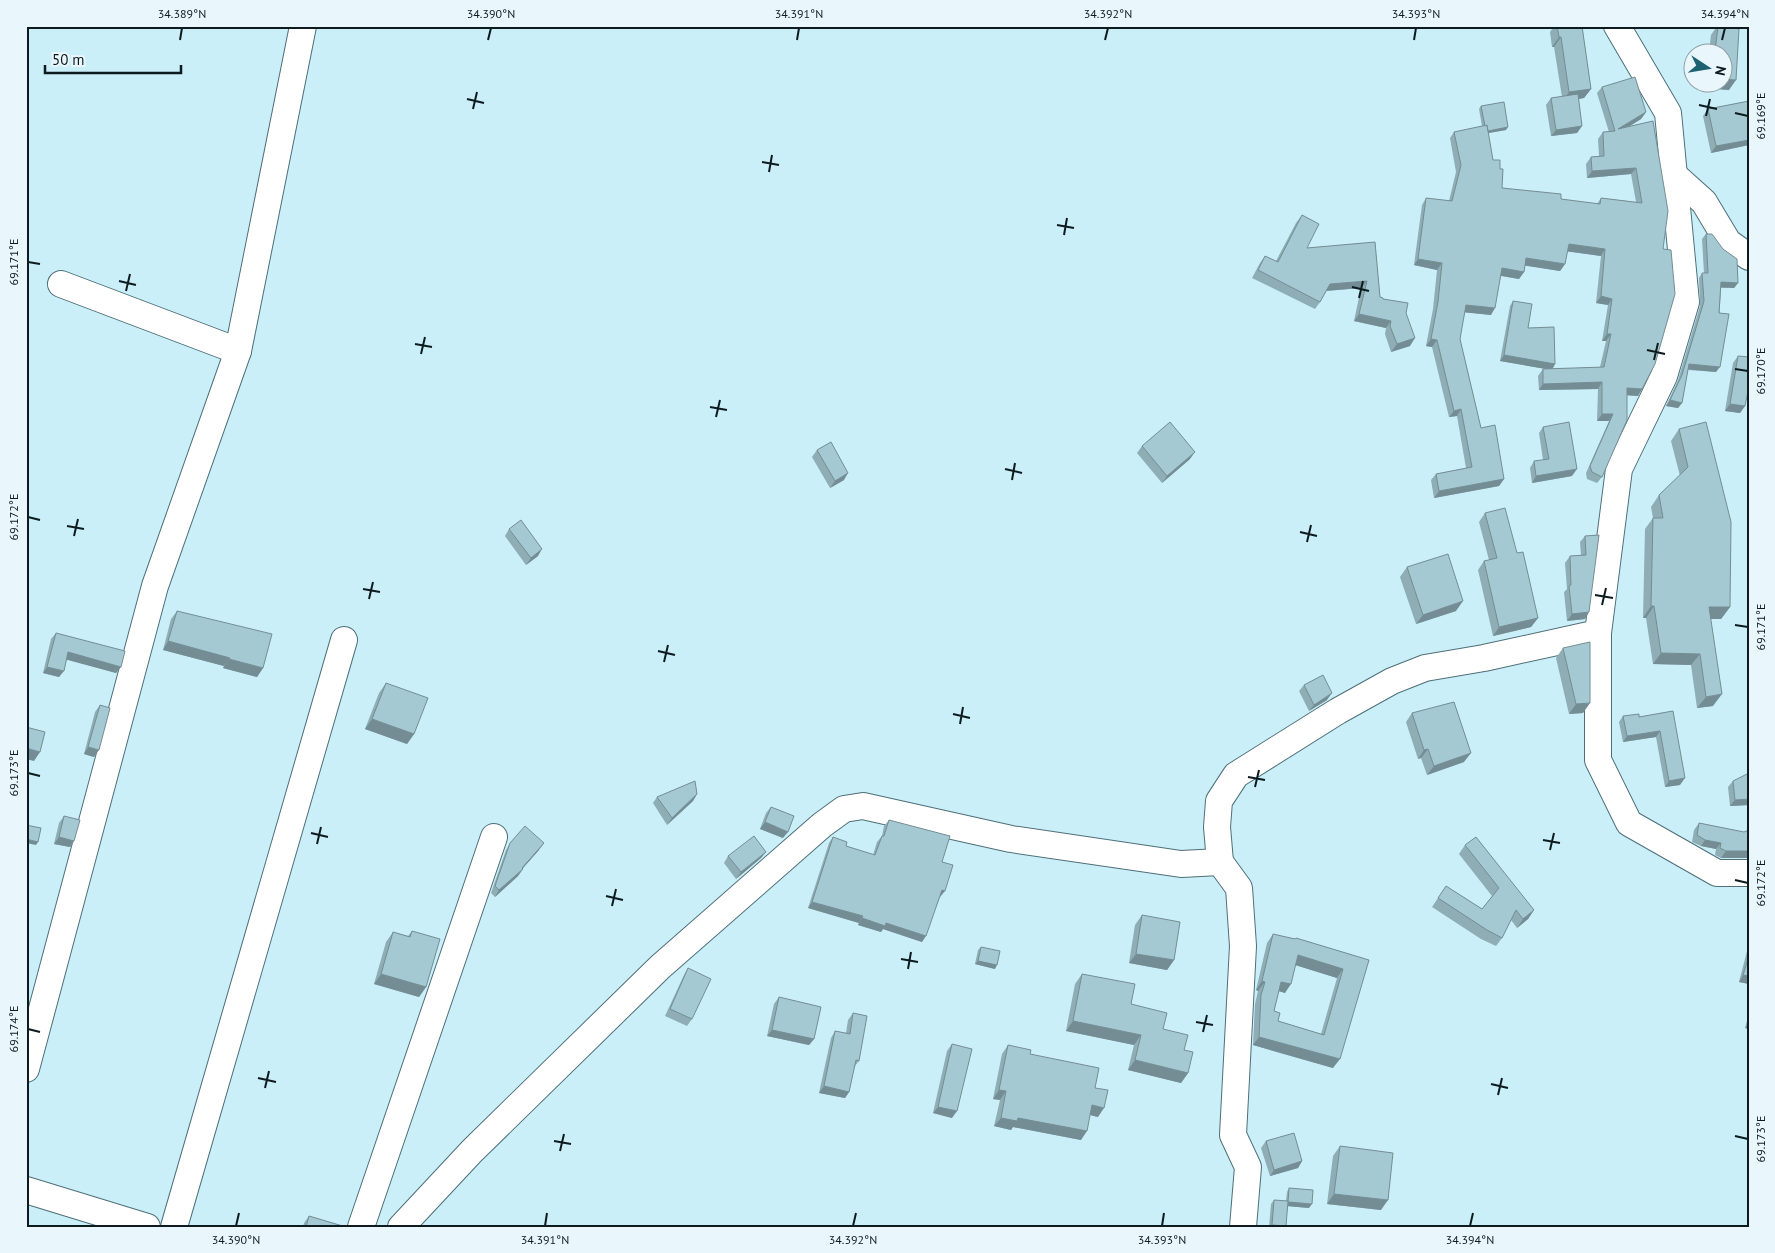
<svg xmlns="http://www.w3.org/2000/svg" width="1775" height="1253" font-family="'PT Sans',sans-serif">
	<rect width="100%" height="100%" fill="#caeff9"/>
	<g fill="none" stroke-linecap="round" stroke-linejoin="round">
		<defs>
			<g id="minor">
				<polyline points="1674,175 1704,202 1728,242 1749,257"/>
				<polyline points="61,284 238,351"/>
				<polyline points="1598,633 1598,760 1629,823 1717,873 1749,873"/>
				<polyline points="1220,862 1217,827 1219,801 1236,775 1338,711 1392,681 1425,668 1484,658 1598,633 1619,469 1664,376 1686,302 1668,113 1617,26"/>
				<polyline points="1220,862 1239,888 1243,946 1233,1135 1248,1167 1243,1227"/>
				<polyline points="26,1069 155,586 238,351 303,26"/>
				<polyline points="26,1190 147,1227"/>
				<polyline points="174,1227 344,640"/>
				<polyline points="361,1227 494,837"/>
				<polyline points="401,1227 472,1151 660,967 822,825 844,809 863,806 1011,839 1181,864 1220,862"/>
			</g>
		</defs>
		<use href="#minor" stroke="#4e6f78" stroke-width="28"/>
		<use href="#minor" stroke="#fff" stroke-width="26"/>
	</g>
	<g fill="#8eadb5" fill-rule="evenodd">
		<polygon points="1554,26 1582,26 1591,89 1584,98 1578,99 1582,126 1577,133 1551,136 1546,105 1551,98 1562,97 1554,47 1552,47 1550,32"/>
		<polygon points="1717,26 1725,26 1729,90 1705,88 1705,82 1722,82 1722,52 1709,52 1711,35"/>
		<polygon points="1602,87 1646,112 1641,119 1628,127 1653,121 1642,389 1638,396 1627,395 1602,477 1597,483 1587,479 1586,473 1609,421 1597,421 1598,389 1539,390 1538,376 1543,369 1546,369 1500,361 1510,306 1513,301 1528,328 1555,364 1552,369 1600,367 1606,341 1602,341 1608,305 1596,303 1601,256 1567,251 1565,264 1560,271 1525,265 1524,272 1519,279 1501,276 1491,315 1464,312 1460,339 1481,428 1504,479 1499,486 1434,498 1431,480 1436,474 1466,468 1457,416 1449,417 1432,347 1426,346 1433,309 1437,270 1414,265 1422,205 1426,198 1449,201 1456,172 1450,138 1454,132 1482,126 1479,109 1481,106 1506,130 1488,133 1493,160 1500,169 1502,188 1561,199 1597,204 1601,198 1636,202 1631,174 1587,178 1586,164 1591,157 1599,156 1598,139 1603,132 1609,132 1597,93"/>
		<polygon points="1749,101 1749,145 1711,153 1703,116 1708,109"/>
		<polygon points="1302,215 1307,248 1375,242 1380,297 1406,313 1410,346 1391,352 1385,334 1386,328 1354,321 1361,288 1326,291 1320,302 1315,309 1252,278 1260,263 1265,256 1276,261 1296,223"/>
		<polygon points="1706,234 1738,283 1734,288 1721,288 1716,372 1688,370 1682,403 1678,408 1666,406 1678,380 1700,306 1699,278 1702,273 1704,273 1702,239"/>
		<polygon points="1738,356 1745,406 1740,413 1725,411 1733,363"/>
		<polygon points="1543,427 1572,476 1532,483 1530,468 1534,461 1543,460 1539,433"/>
		<polygon points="1679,429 1730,607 1721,619 1711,619 1713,706 1697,708 1691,665 1653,664 1646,618 1643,618 1645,529 1653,518 1651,507 1659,495 1680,476 1671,441"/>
		<polygon points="1142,446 1190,459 1162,483 1137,453"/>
		<polygon points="817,450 844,480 830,488 812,457"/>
		<polygon points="1485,513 1517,553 1538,618 1531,627 1493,636 1478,570 1484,561 1489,560 1479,522"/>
		<polygon points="509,529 538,556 526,565 505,536"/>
		<polygon points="1599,535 1585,619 1567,621 1564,592 1567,589 1565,563 1570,556 1581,556 1580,542 1585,536"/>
		<polygon points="1407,567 1456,611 1416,624 1400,577"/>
		<polygon points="177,611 263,668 257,677 223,668 224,666 163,650 171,619"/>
		<polygon points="56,633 121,667 116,673 67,659 59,677 43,673 51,639"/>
		<polygon points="1563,648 1583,713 1569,714 1556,658"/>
		<polygon points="386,683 414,734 407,744 365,729 379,693"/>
		<polygon points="1304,685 1327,700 1309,711 1299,691"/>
		<polygon points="100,705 94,757 84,754 95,712"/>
		<polygon points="1673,711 1680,785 1665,787 1656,737 1623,742 1619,722 1623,716 1639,717"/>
		<polygon points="1412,713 1464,762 1427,775 1421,758 1418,759 1406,722"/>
		<polygon points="1733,781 1749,805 1730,806 1728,787"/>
		<polygon points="697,794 693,801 667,825 653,803 657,797"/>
		<polygon points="771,807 783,838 760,829 766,813"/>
		<polygon points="64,816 74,841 70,847 54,844 59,823"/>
		<polygon points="889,820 942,862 940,897 922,942 883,929 881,932 858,925 859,923 808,908 829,843 833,837 846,846 873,855 877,842 882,836 884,826"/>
		<polygon points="1699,823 1744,832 1749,858 1721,858 1715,855 1716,849 1701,846 1692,842 1694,830"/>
		<polygon points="510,843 539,850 522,869 523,869 518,876 495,897 491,893 506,850"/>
		<polygon points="1465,845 1534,910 1528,919 1517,928 1511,920 1502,938 1496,946 1481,939 1432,907 1446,886 1482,909 1492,896 1459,854"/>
		<polygon points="766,852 761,858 736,879 724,863 728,856"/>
		<polygon points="1142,915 1174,960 1167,970 1129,963 1135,925"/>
		<polygon points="412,931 426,987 419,997 374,984 386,942 393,932 408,936"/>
		<path d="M1273 934 1295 939 1296 938 1369 960 1333 1068 1253 1045 1255 1004 1258 991 1256 990 1267 943ZM1295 965 1337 978 1321 1034 1278 1021 1274 1011 1279 991 1285 993Z"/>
		<polygon points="981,947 995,969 975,964 978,950"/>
		<polygon points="1749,949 1749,984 1739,982 1747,951"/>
		<polygon points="688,968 692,1019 687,1026 665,1016 684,975"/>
		<polygon points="1082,974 1131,1004 1163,1029 1184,1050 1188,1073 1181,1083 1128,1070 1134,1045 1066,1031 1075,984"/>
		<polygon points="779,997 814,1039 809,1045 767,1036 774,1004"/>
		<polygon points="853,1013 859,1061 854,1067 849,1092 845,1098 819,1093 831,1038 835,1031 846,1033 848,1020"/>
		<polygon points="1749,1013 1749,1029 1745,1028"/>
		<polygon points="952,1044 952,1118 933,1113 947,1051"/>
		<polygon points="1008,1045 1030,1054 1095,1088 1098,1117 1090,1115 1081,1140 1013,1127 1011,1130 994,1126 1000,1100 993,1099 1002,1054"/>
		<polygon points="1266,1141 1302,1161 1298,1168 1270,1176 1261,1148"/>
		<polygon points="1340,1146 1381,1210 1327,1204 1333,1156"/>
		<polygon points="1289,1188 1309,1208 1288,1206 1285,1227 1269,1227 1271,1204 1274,1200 1286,1201 1287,1192"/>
		<polygon points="309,1216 346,1227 303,1227 304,1223"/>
	</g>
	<g fill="#748d94">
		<polygon points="1559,37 1561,37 1554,47 1552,47"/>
		<polygon points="1722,79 1736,80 1729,90 1705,88 1708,82 1722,82"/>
		<polygon points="1591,89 1584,98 1562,102 1569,92"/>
		<polygon points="1646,112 1641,119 1614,136 1618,129"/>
		<polygon points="1582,126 1577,133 1551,136 1556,130"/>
		<polygon points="1508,127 1506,130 1483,134 1485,131"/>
		<polygon points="1749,140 1749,145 1711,153 1716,146"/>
		<polygon points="1636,168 1631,174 1587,178 1592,171"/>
		<polygon points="1569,244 1605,249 1601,256 1564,251"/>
		<polygon points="1526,258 1565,264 1560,271 1521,265"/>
		<polygon points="1418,259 1442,263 1437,270 1414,265"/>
		<polygon points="1502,268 1524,272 1519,279 1497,275"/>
		<polygon points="1367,281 1361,288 1324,291 1330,284"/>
		<polygon points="1721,282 1738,283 1734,288 1718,287"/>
		<polygon points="1601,296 1612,299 1608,305 1596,303"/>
		<polygon points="1466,305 1495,308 1491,315 1461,312"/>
		<polygon points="1359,314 1391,321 1386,328 1354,321"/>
		<polygon points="1607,334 1611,334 1606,341 1602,341"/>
		<polygon points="1415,338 1410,346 1391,352 1397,344"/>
		<polygon points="1431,339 1437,340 1432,347 1426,346"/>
		<polygon points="1504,355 1555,364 1552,370 1500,361"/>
		<polygon points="1689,364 1720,367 1716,372 1685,369"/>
		<polygon points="1602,382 1598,389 1539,390 1543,384"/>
		<polygon points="1627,388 1642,389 1638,396 1622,395"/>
		<polygon points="1670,400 1682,403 1678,408 1666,406"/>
		<polygon points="1730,404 1745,406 1740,413 1725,411"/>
		<polygon points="1461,409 1457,416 1449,417 1454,411"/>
		<polygon points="1602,414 1613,414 1609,421 1597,421"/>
		<polygon points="1195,452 1190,459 1162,483 1167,476"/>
		<polygon points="1577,469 1572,476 1532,483 1536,476"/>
		<polygon points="848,473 844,480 830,488 835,481"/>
		<polygon points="1504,479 1499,486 1434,498 1439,491"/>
		<polygon points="542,549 538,556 526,565 531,558"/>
		<polygon points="1463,601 1456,611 1416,624 1423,615"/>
		<polygon points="1651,606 1654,606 1646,618 1643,618"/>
		<polygon points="1709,607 1730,607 1721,619 1701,619"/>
		<polygon points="1589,612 1585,619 1567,621 1572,614"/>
		<polygon points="1538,618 1531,627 1493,636 1499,627"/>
		<polygon points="168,641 230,658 224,666 163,650"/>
		<polygon points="68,652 121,667 116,673 64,659"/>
		<polygon points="1661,653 1700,654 1691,665 1653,664"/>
		<polygon points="229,659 263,668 257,677 223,668"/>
		<polygon points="47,667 64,671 59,677 43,673"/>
		<polygon points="1332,693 1327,700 1309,711 1314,705"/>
		<polygon points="1722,694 1713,706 1697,708 1706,697"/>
		<polygon points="1590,703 1583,713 1569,714 1576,704"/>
		<polygon points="372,719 414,734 407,744 365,729"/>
		<polygon points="1660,731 1656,737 1623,742 1627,736"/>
		<polygon points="88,747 99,750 94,757 84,754"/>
		<polygon points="26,748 40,752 34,761 26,759"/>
		<polygon points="1428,749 1421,758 1418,759 1424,750"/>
		<polygon points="1471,753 1464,762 1427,775 1434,766"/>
		<polygon points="1685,778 1680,785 1665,787 1669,781"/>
		<polygon points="697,794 693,801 667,825 672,818"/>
		<polygon points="1749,799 1749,805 1730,806 1735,800"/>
		<polygon points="765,822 788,832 783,838 760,829"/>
		<polygon points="59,837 74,841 70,847 54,844"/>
		<polygon points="26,839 38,842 36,845 26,843"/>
		<polygon points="1705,840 1721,843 1716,849 1701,846"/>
		<polygon points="544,843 539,850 517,875 523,869 518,876 495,897 499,890 522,868"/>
		<polygon points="1726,851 1749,851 1749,858 1721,858"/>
		<polygon points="766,852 761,858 736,879 741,872"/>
		<polygon points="942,890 945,891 940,897 937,896"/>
		<polygon points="812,902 863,916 859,923 808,908"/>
		<polygon points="1534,910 1528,919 1517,928 1523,919"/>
		<polygon points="862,918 886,923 926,936 922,942 883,929 881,932 858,925"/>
		<polygon points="1136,954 1174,960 1167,970 1129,963"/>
		<polygon points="1298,955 1343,969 1337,978 1292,964"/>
		<polygon points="978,961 997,965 995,969 975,964"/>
		<polygon points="381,974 426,987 419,997 374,984"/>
		<polygon points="1743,975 1749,976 1749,984 1739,982"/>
		<polygon points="1262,981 1265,982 1258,991 1256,990"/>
		<polygon points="1281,982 1291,984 1285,993 1275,990"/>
		<polygon points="1073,1021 1141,1035 1134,1045 1066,1031"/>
		<polygon points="1749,1023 1749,1029 1745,1028"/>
		<polygon points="772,1030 814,1039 809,1045 767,1036"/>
		<polygon points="1259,1037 1340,1059 1333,1068 1253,1045"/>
		<polygon points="1135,1060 1188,1073 1181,1083 1128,1070"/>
		<polygon points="824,1086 849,1092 845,1098 819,1093"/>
		<polygon points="999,1090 1006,1091 1000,1100 993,1099"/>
		<polygon points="1092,1105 1104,1108 1098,1117 1086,1114"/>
		<polygon points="938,1107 957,1111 952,1118 933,1113"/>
		<polygon points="1001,1118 1018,1118 1087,1131 1081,1140 1013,1127 1011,1130 994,1126"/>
		<polygon points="1302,1161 1298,1168 1270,1176 1274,1170"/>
		<polygon points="1334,1194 1388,1200 1381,1210 1327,1204"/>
		<polygon points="1288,1202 1312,1204 1309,1208 1286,1206"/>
		<polygon points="1272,1225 1286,1226 1285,1227 1270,1227"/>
	</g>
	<g fill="#a5c9d3" stroke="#748d94" fill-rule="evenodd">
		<polygon points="1557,26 1582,26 1591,89 1569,92 1561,37 1559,37"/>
		<polygon points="1718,26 1725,26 1739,29 1736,80 1722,79 1722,52 1715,52"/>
		<polygon points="1635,77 1646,112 1618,129 1653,121 1668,211 1663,249 1671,250 1675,294 1655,364 1642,389 1627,388 1627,420 1602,477 1592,472 1590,466 1613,414 1602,414 1602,382 1543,384 1543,369 1604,367 1611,334 1607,334 1612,299 1601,296 1605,249 1569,244 1565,264 1526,258 1524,272 1502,268 1495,308 1466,305 1460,339 1481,428 1495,425 1504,479 1439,491 1436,474 1472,467 1461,409 1454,411 1437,340 1431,339 1438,302 1442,263 1418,259 1426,198 1452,201 1461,165 1454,132 1487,125 1493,160 1500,160 1500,169 1503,169 1502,188 1561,194 1561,199 1600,204 1601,198 1642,203 1636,168 1592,171 1591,157 1604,156 1603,132 1615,131 1602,87"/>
		<polygon points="1578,94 1582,126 1556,130 1551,98"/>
		<polygon points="1749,101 1749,140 1716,146 1708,109"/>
		<polygon points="1504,102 1508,127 1488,131 1487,125 1485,126 1481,106"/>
		<polygon points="1302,215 1319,224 1307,248 1375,242 1380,297 1383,298 1383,299 1408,303 1406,313 1415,338 1397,344 1390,326 1391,321 1359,314 1367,281 1330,284 1320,302 1258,270 1265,256 1278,262"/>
		<polygon points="1706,234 1712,234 1723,249 1737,259 1738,283 1721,282 1719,313 1729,314 1720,367 1689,364 1682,403 1670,400 1682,375 1704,301 1702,273 1708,273"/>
		<polygon points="1513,301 1532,304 1528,328 1554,327 1555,364 1504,355"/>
		<polygon points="1738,356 1749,357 1749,386 1745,406 1730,404"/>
		<polygon points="1170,422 1195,452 1167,476 1142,446"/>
		<polygon points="1569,422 1577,469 1536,476 1534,461 1549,459 1543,427"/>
		<polygon points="1706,422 1731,522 1730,607 1709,607 1722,694 1706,697 1700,654 1661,653 1654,606 1651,606 1653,518 1663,518 1659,495 1688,467 1679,429"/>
		<polygon points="831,442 848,473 835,481 817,450"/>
		<polygon points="1505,508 1517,553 1523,552 1538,618 1499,627 1484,561 1497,558 1485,513"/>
		<polygon points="521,520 542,549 531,558 509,529"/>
		<polygon points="1599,535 1589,612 1572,614 1569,586 1571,585 1570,556 1586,555 1585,536"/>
		<polygon points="1448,554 1463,601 1423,615 1407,567"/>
		<polygon points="177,611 272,634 263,668 229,659 230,658 168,641"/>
		<polygon points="56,633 125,651 121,667 68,652 64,671 47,667"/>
		<polygon points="1590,642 1590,703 1576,704 1563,648"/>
		<polygon points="1323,675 1332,693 1314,705 1304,685"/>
		<polygon points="386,683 428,698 414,734 372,719"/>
		<polygon points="1454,702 1471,753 1434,766 1428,749 1424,750 1412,713"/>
		<polygon points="100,705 110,708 99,750 88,747"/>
		<polygon points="1673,711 1685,778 1669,781 1660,731 1627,736 1623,716 1639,714 1639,717"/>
		<polygon points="26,727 45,732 40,752 26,748"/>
		<polygon points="1749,773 1749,799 1735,800 1733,781"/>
		<polygon points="695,781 697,794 672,818 657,797"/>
		<polygon points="771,807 794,816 788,832 765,822"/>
		<polygon points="64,816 80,820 74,841 59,837"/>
		<polygon points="889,820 950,836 942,862 953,865 945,891 942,890 926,936 886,923 885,926 862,918 863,916 812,902 833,837 847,842 846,846 875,855 882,836 884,836"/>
		<polygon points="1699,823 1744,832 1749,830 1749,851 1726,851 1720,848 1721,843 1705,840 1697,835"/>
		<polygon points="26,825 41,828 38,842 26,839"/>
		<polygon points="525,826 544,843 522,868 523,869 499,890 495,886 510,843"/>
		<polygon points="754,836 766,852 741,872 728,856"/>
		<polygon points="1476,837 1534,910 1523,919 1516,910 1502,938 1487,930 1438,898 1446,886 1482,909 1499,888 1465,845"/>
		<polygon points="1142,915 1180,922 1174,960 1136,954"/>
		<polygon points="412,931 440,939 426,987 381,974 393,932 410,937"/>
		<path d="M1273 934 1295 939 1296 938 1369 960 1340 1059 1259 1037 1261 995 1265 982 1262 981ZM1298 955 1343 969 1324 1035 1278 1021 1280 1013 1274 1011 1281 982 1291 984Z"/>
		<polygon points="981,947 1000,951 997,965 978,961"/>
		<polygon points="1749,956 1749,976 1743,975"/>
		<polygon points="688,968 711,979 692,1019 670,1009"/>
		<polygon points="1082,974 1135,984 1131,1004 1167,1013 1163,1029 1188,1035 1184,1050 1193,1052 1188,1073 1135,1060 1141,1035 1073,1021"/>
		<polygon points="779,997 821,1007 814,1039 772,1030"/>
		<polygon points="853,1013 867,1016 859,1061 856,1060 849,1092 824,1086 835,1031 850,1034"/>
		<polygon points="952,1044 972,1049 957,1111 938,1107"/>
		<polygon points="1008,1045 1031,1050 1030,1054 1099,1068 1095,1088 1108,1090 1104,1108 1092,1105 1087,1131 1018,1118 1017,1121 1001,1118 1006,1091 999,1090"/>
		<polygon points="1294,1133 1302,1161 1274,1170 1266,1141"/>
		<polygon points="1340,1146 1393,1153 1388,1200 1334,1194"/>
		<polygon points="1289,1188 1313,1190 1312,1204 1288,1202"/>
		<polygon points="1274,1200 1288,1201 1286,1226 1272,1225"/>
		<polygon points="309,1216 346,1227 306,1227"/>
	</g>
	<path fill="none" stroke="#0d1b1f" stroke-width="2" d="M180 40 182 28M488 40 491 28M797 40 799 28M1105 40 1108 28M1414 40 1416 28M1722 40 1725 28M467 99 484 103M1699 105 1717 109M473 109 477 92M1735 113 1748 116M1706 116 1710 99M762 162 779 165M769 172 772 155M1057 225 1074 228M1064 235 1067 218M28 262 40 264M119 281 136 285M1352 287 1369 291M126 291 130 274M1359 298 1363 281M415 344 432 347M1647 350 1665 354M421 354 425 337M1654 360 1658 343M1735 369 1748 371M710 407 727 410M716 417 720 400M1005 469 1022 473M1012 480 1015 463M28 517 40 520M67 526 84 529M1300 532 1317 536M74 536 78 519M1307 542 1311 525M363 589 380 592M1595 595 1613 598M369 599 373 582M1602 605 1606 588M1735 625 1748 627M658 651 675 655M664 662 668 645M953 714 970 718M960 724 963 707M28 773 40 776M1248 777 1265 780M1255 787 1259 770M311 833 328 837M1543 840 1560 843M317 844 321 827M1550 850 1554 833M1735 880 1748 883M606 896 623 900M612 906 616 889M901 959 918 962M908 969 911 952M1196 1022 1213 1025M28 1029 40 1032M1203 1032 1207 1015M258 1078 276 1082M1491 1084 1508 1088M265 1088 269 1071M1498 1095 1502 1078M1735 1136 1748 1139M554 1141 571 1144M560 1151 564 1134M236 1226 239 1213M545 1226 547 1213M853 1226 856 1213M1162 1226 1164 1213M1470 1226 1473 1213"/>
	<rect width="1775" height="1253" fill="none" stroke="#e9f7fc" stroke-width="55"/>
	<g transform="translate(1708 68) rotate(102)"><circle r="24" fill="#e9f7fc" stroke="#919fa4"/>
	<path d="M0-4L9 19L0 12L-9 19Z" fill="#1c6273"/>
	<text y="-8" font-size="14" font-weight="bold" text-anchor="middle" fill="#0d1b1f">N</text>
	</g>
	<path d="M45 65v8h136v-8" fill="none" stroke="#0d1b1f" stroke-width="2.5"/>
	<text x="52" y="65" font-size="15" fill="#0d1b1f" stroke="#e9f7fc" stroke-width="4" paint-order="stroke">50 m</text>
	<rect x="28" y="28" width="1720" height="1198" fill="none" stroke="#0d1b1f" stroke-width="2"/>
	<g font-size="12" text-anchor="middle" fill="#0d1b1f">
		<text x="182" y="18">34.389°N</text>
		<text x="491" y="18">34.390°N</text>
		<text x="799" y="18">34.391°N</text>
		<text x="1108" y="18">34.392°N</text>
		<text x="1416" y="18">34.393°N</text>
		<text x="1725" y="18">34.394°N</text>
		<text transform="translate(1761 116) rotate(-90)" y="4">69.169°E</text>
		<text transform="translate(14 262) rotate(-90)" y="4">69.171°E</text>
		<text transform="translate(1761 371) rotate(-90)" y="4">69.170°E</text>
		<text transform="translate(14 517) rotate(-90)" y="4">69.172°E</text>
		<text transform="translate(1761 627) rotate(-90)" y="4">69.171°E</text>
		<text transform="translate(14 773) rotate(-90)" y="4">69.173°E</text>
		<text transform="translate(1761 883) rotate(-90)" y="4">69.172°E</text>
		<text transform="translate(14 1029) rotate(-90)" y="4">69.174°E</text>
		<text transform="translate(1761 1139) rotate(-90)" y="4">69.173°E</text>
		<text x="236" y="1244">34.390°N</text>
		<text x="545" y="1244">34.391°N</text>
		<text x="853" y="1244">34.392°N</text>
		<text x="1162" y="1244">34.393°N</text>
		<text x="1470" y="1244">34.394°N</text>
	</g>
</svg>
